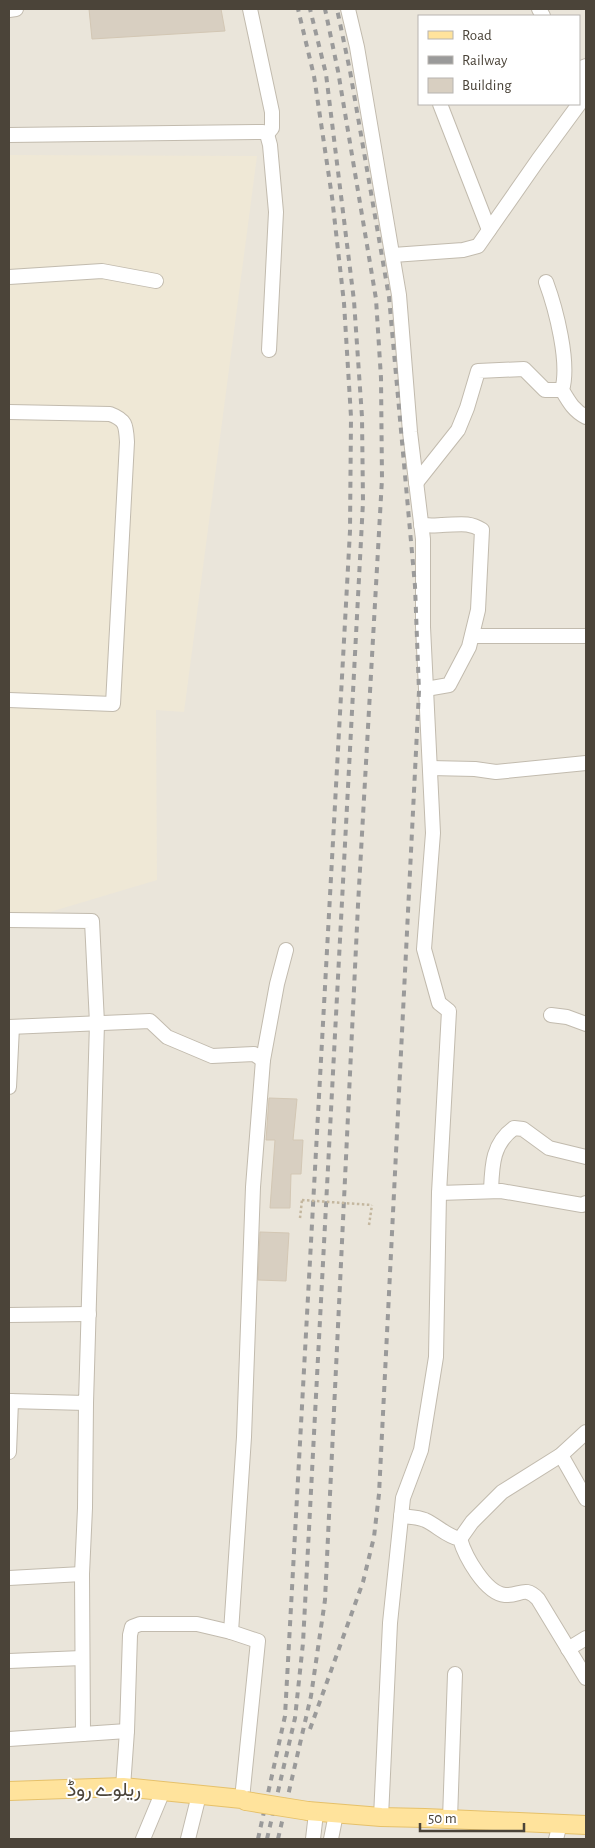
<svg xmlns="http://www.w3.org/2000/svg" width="595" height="1848" font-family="'Alegreya Sans',Vazirmatn,sans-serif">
	<rect width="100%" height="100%" fill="#f6f3ec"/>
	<path fill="#eae5da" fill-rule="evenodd" d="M9 9H586V1839H9ZM419 16H579V104H419Z"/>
	<polygon fill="#efe8d6" points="9,155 257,156 184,712 156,710 157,880 23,920 9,920"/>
	<g fill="#d8cfc1" stroke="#d3c7b4">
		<polygon points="89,9 221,9 225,31 92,39"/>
		<polygon points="269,1098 297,1099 293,1140 303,1140 301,1174 291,1174 290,1208 270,1208 275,1140 266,1140"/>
		<polygon points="260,1232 289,1233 286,1281 258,1280"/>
	</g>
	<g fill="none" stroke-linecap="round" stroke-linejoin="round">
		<defs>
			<g id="minor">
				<polyline points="250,9 272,112 272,128 267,134"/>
				<polyline points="348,9 357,47 399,295 410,432 423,539 423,627 433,833 424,949 439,1003 449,1011 439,1193 436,1357 421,1450 403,1498 390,1623 381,1817"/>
				<polyline points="539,9 543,16"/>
				<polyline points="9,10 16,9"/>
				<polyline points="579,69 586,66"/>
				<polyline points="440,104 489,230"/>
				<polyline points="9,135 263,132 267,134 270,145 276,212 269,350"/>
				<polyline points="393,255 463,250 478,246 538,160 585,96 586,90 579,76"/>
				<polyline points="9,277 102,271 156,281"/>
				<path d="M546 282C556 309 570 363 562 390 569 402 574 411 586 417"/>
				<path d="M9 412 110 414C126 420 126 425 127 442L113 704 9 700"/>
				<polyline points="416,483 458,430 467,408 478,371 524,369 545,390 562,390"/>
				<path d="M421 525C428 525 435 526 442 525 457 525 468 521 482 530L478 610 469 647 449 685 426 689"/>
				<polyline points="472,636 586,636"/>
				<polyline points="430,768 475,769 496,772 586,763"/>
				<polyline points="9,920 92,921 97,1023 86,1403 9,1401"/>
				<polyline points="551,1015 567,1017 586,1024"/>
				<polyline points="9,1027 150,1021 167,1037 212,1056 254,1054 263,1060 277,984 286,950"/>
				<polyline points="9,1087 12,1027"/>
				<path d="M491 1191C492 1166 492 1144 514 1128L523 1129 549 1148 586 1157"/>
				<polyline points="439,1193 501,1191 582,1205 586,1203"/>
				<polyline points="9,1315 89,1314"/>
				<polyline points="9,1452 11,1401"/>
				<polyline points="561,1455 586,1499"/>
				<path d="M401 1516C409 1517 418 1517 425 1520 438 1526 446 1536 460 1539 465 1556 485 1593 505 1595 520 1596 525 1585 538 1599L586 1678"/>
				<polyline points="460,1539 472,1522 502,1492 561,1455 586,1432"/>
				<polyline points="9,1578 82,1574"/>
				<polyline points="568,1649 586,1638"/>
				<polyline points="9,1661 82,1658"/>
				<polyline points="83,1734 82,1574 85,1508 86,1403"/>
				<polyline points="9,1739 127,1731"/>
				<polyline points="123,1787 127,1731 130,1635 132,1627 140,1624 197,1624 231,1632"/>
				<polyline points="242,1799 258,1641 231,1632 244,1437 253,1187 263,1060"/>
				<polyline points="450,1819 455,1674"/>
				<polyline points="143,1839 163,1791"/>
				<polyline points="188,1839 199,1795"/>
				<polyline points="313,1839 316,1813"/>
				<polyline points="331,1839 336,1814"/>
				<polyline points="556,1839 560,1824"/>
			</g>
			<g id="major">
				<polyline points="9,1791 123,1787 242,1799 246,1801"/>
				<polyline points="308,1811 381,1817 425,1818 586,1825"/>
			</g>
		</defs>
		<use href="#minor" stroke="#c2bbae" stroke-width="16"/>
		<use href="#major" stroke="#e6c16a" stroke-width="20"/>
		<g stroke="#c4b79f" stroke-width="2.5" stroke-dasharray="2.5 2.5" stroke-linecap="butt">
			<polyline points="300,1218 302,1200"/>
			<polyline points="369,1225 372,1205"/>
		</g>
		<use href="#minor" stroke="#fff" stroke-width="14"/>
		<use href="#major" stroke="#ffe39c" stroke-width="18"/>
		<g stroke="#9a9a9a" stroke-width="4" stroke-dasharray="6 6" stroke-linecap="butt">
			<polyline points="310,1729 363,1582 374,1537 379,1494 419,691 415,586 389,297 350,71 337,9"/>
			<polyline points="258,1839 285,1716 350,531 351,417 344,303 332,197 314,76 298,9"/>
			<polyline points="267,1839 295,1718 303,1643 363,502 362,417 354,301 326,74 310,9"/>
			<polyline points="278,1839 311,1696 325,1600 358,905 382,479 381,378 376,299 338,71 325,9"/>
		</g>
		<defs>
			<polyline id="major-bridge" points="246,1801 308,1811"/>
		</defs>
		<use href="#major-bridge" stroke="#e6c16a" stroke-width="20" stroke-linecap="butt"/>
		<polyline stroke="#c4b79f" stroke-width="2.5" stroke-dasharray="2.5 2.5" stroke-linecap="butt" points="302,1200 372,1205"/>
		<use href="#major-bridge" stroke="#ffe39c" stroke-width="18"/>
	</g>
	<g text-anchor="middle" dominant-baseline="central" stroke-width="4" stroke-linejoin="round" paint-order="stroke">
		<g font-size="20" fill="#4b4439" stroke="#fff">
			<text x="104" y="1790">ریلوے روڈ</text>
		</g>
	</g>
	<rect width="595" height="1848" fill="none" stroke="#4b4439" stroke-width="20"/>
	<rect x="418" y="15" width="162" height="90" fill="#ffffff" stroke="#b7b4b0"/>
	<rect x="428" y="31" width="25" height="8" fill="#ffe39c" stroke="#b7b4b0"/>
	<text x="462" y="40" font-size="15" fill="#4b4439">Road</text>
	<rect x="428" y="56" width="25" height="8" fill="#9a9a9a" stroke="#b7b4b0"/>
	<text x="462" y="65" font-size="15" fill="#4b4439">Railway</text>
	<rect x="428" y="78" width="25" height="15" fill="#d8cfc1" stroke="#b7b4b0"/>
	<text x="462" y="90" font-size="15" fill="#4b4439">Building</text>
	<path d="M420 1823v8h104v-8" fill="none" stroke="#4b4439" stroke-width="2.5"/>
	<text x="428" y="1823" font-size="15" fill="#4b4439" stroke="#ffffff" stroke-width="4" paint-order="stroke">50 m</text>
</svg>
